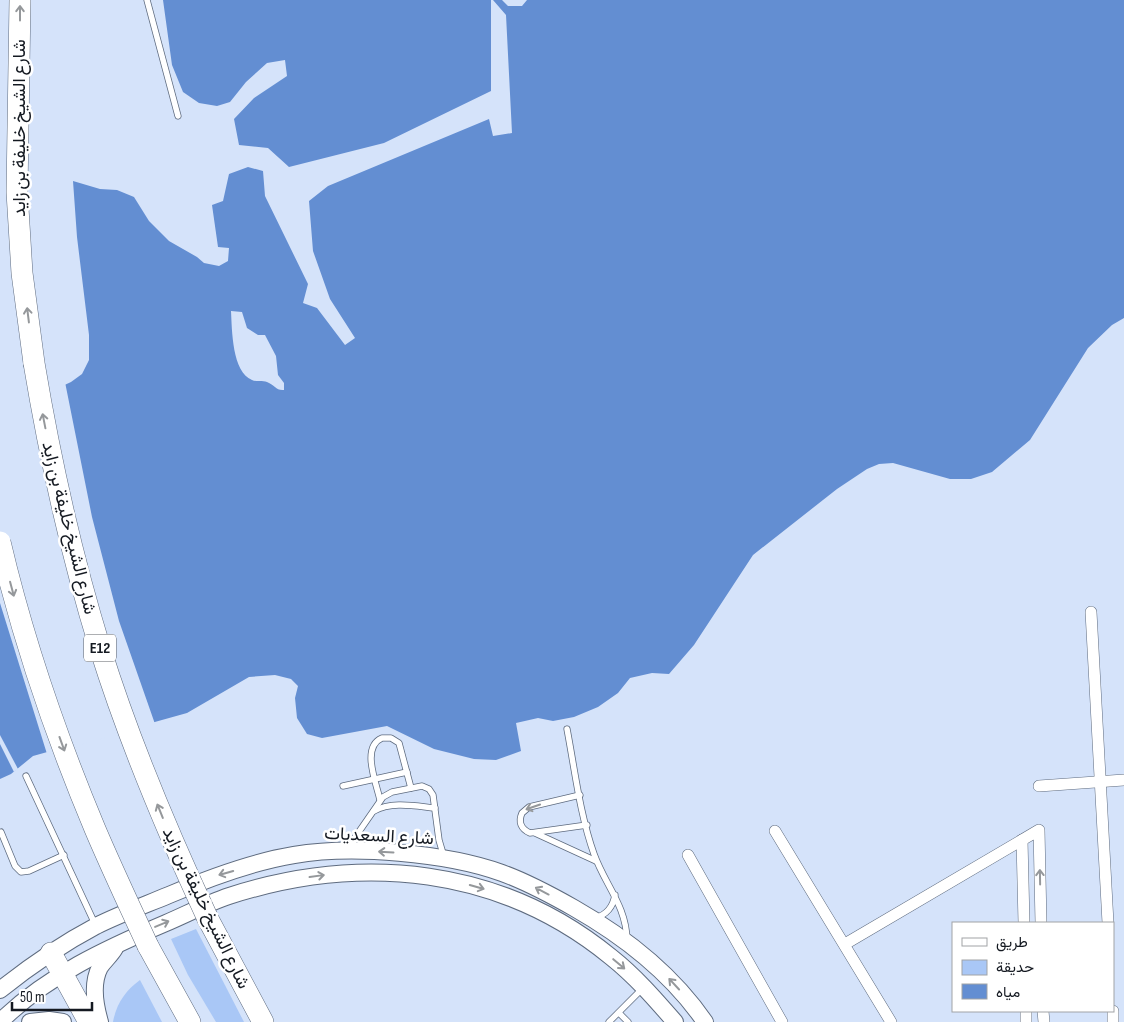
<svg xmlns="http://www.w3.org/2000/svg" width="1124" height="1022" font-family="'Sofia Sans Condensed',Vazirmatn,sans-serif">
	<rect width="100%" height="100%" fill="#d5e3fa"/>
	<g fill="#a9c7f6">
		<polygon points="196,929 244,1022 216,1022 188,975 171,939"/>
		<path d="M140 980 162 1022H113C116 1004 126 990 140 980Z"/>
	</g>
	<g fill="#638ed2" fill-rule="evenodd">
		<polygon points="163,0 491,0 491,91 384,143 289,167 268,148 239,145 234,119 254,98 287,76 285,60 267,63 246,82 230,102 217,106 199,103 183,92 172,65"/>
		<path d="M493 0H502L508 6H522L527 0H1124V318L1112 325 1088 348 1030 440 992 472 971 479H950L893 463 879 464 867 469 837 489 753 555 694 645 669 674 652 673 630 678 618 693 598 707 574 717 553 721 538 718 516 723 521 751 496 760 474 759 434 749 387 726 322 738 307 734 297 718 295 698 298 686 291 679 275 675 249 677 187 713 33 756 11 774 0 779V398L58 388 71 382 82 374 89 360V335L77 237 73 181 100 189 117 190 134 197 149 221 169 241 197 257 204 263 219 266 228 261 229 248 218 247 212 205 223 201 229 174 248 167 263 171 265 196 308 284 303 303 317 308 345 345 355 338 330 299 313 251 309 201 328 186 489 119 493 136 512 133 506 15ZM231 311 242 312 247 328 258 335H265L276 356 278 375 284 383V390C276 391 275 385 267 382 263 380 256 382 252 380 232 372 232 330 231 311Z"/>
	</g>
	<g fill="#d5e3fa">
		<polygon points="65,382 92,517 119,621 155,724 47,754 0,603 0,395 54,386"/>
		<polygon points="0,735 18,769 14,772 0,744"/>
	</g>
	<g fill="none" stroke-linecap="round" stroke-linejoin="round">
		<defs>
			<g id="lane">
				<polyline points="147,0 178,116"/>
				<path d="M567 729C575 771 580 815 594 854 605 885 626 905 627 940"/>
				<polyline points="26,776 95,924"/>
				<polyline points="343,786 407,772"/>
				<path d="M580 795 529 807 522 813C518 822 521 829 530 833L587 825"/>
				<path d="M380 800C376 782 361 747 382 738H391L399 743 411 788"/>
				<path d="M374 811C392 801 415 806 435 808"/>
				<polyline points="1,832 15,866 21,872 29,871 64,855"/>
				<polyline points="535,833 596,861"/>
				<polyline points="351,849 356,836 383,797 392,792 422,786 429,789 433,795 439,840 444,857"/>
				<path d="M595 918C606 915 613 907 615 895"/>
				<polyline points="619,1013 628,1022"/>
				<polyline points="609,1022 642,989"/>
			</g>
			<g id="street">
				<polyline points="1091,612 1108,923"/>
				<polyline points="1039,786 1124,780"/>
				<polyline points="775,831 891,1022"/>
				<polyline points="1022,840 1024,923"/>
				<polyline points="688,855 782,1022"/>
				<polyline points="845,944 1039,830 1041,923"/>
				<polyline points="1026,1011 1026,1022"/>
				<polyline points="1043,1011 1044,1022"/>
				<polyline points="1113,1011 1113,1022"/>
			</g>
			<g id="secondary">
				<path d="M0 990C30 966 62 944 96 926 120 914 145 905 169 895 209 878 251 862 294 855 352 845 447 853 502 873 527 882 551 895 574 908 625 937 672 974 705 1022"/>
				<path d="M0 1022C46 976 107 948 166 923 187 914 208 903 229 896 362 853 501 867 611 957 635 976 655 999 675 1022"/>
				<polyline points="30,1022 49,1020 63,1022"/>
				<path d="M100 1022C95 1005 91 984 100 967 105 960 111 955 115 948"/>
			</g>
			<g id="highway">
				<polyline points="20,0 17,192 22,273 34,363"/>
				<polyline points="208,919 263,1022"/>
				<polyline points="148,946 190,1022"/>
				<polyline points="51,953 89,1022"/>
			</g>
		</defs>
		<use href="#lane" stroke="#5e6b7f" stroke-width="7"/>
		<use href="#street" stroke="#5e6b7f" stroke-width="12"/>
		<use href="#secondary" stroke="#5e6b7f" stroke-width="18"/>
		<use href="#highway" stroke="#5e6b7f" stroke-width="22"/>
		<use href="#lane" stroke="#fff" stroke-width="5.5"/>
		<use href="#street" stroke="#fff" stroke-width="11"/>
		<use href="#secondary" stroke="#fff" stroke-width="16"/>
		<use href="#highway" stroke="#fff" stroke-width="21"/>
		<defs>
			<g id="highway-bridge">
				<path d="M34 363C50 459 71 554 100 648 129 741 167 831 208 919"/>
				<path d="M0 542C23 640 56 736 95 829 112 869 130 907 148 946"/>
			</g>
		</defs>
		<use href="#highway-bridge" stroke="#5e6b7f" stroke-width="22" stroke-linecap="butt"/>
		<use href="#highway-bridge" stroke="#fff" stroke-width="21"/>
	</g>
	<defs><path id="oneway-shaft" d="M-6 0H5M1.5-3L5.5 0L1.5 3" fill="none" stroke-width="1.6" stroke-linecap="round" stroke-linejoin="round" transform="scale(1.25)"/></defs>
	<g stroke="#95989b">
		<use href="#oneway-shaft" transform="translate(20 13) rotate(-90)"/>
		<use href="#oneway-shaft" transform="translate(28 315) rotate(-97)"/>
		<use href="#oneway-shaft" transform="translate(44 421) rotate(-101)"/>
		<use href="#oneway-shaft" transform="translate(12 589) rotate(75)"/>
		<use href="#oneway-shaft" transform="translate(62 744) rotate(70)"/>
		<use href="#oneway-shaft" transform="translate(533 807) rotate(161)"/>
		<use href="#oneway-shaft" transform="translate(160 811) rotate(-112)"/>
		<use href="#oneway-shaft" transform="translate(386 852) rotate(-177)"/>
		<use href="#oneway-shaft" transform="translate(226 873) rotate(164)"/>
		<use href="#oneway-shaft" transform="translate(317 876) rotate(-8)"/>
		<use href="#oneway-shaft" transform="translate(1040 877) rotate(-91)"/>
		<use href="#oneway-shaft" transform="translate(477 887) rotate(16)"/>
		<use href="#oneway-shaft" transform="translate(542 891) rotate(-152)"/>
		<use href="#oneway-shaft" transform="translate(162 924) rotate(-23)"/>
		<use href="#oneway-shaft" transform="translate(619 964) rotate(40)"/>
		<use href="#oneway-shaft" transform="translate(674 984) rotate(-133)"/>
	</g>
	<g text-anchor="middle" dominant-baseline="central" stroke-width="5" stroke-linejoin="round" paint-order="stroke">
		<rect fill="#fff" stroke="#5a5e64" stroke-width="1" x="84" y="634.5" width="32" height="27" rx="4"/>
		<g font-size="16" font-weight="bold" fill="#141921">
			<text x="100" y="648">E12</text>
		</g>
		<g font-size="18" fill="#141921" stroke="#fff">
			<text transform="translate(19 128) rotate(-90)">شارع الشيخ خليفة بن زايد</text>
			<text transform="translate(69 528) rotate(76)">شارع الشيخ خليفة بن زايد</text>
			<text transform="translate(379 836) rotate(3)">شارع السعديات</text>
			<text transform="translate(206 908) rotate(64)">شارع الشيخ خليفة بن زايد</text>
		</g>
	</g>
	<rect x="952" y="922" width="162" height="90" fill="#ffffff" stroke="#a1a3a6"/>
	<rect x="962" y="938" width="25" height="8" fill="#ffffff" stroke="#a1a3a6"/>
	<text x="996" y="947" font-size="15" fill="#141921">طريق</text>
	<rect x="962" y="960" width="25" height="15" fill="#a9c7f6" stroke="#a1a3a6"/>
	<text x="996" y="972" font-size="15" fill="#141921">حديقة</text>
	<rect x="962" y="984" width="25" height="15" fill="#638ed2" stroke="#a1a3a6"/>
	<text x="996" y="997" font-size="15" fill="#141921">مياه</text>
	<path d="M12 1002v8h80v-8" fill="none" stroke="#141921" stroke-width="2.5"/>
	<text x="20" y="1002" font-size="15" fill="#141921" stroke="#ffffff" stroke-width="4" paint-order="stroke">50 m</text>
</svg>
